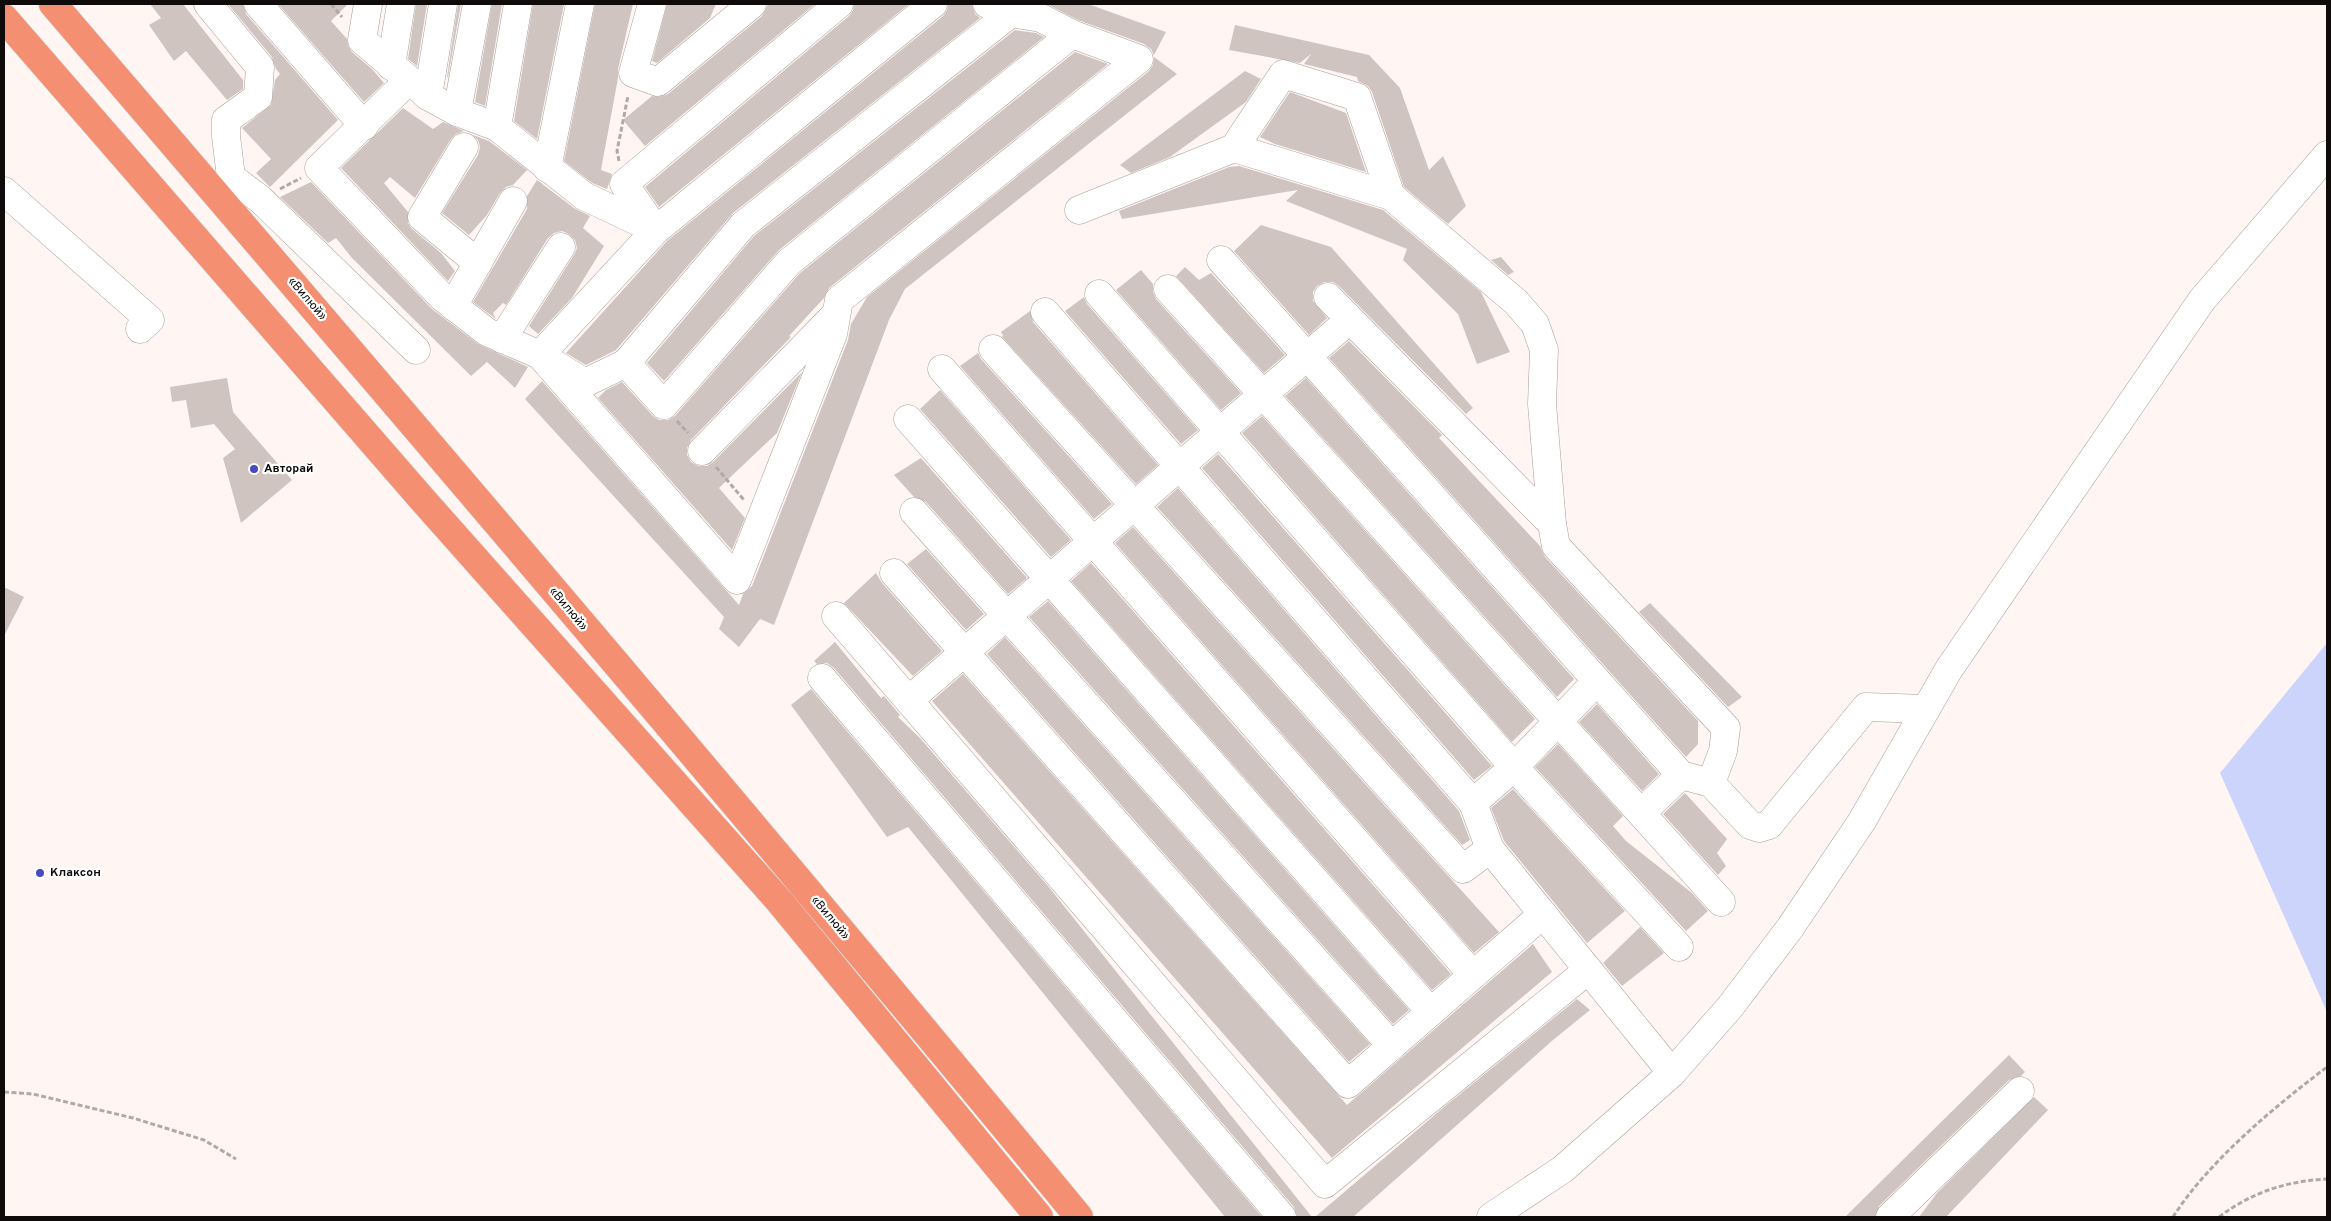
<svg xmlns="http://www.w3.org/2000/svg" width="2331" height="1221" font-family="Overpass,sans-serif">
	<rect width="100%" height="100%" fill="#fff6f3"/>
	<polygon fill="#ccd4fc" points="2327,643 2327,1012 2220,773"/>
	<g fill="#cfc4c0">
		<polygon points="150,4 183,4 243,80 243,89 227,100 186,51 174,61 149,25 161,18"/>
		<polygon points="228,4 243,4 246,14 338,120 270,187 256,173 271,159 242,128 271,105 275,80 280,74 276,69 272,57"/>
		<polygon points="278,4 348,4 331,21 347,39 348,46 352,52 372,69 384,83 364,102"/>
		<polygon points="416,4 427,4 417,66 408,59"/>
		<polygon points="458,4 461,4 448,77 447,77"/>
		<polygon points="492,4 502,4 485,106 475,102"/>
		<polygon points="533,4 564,4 537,139 514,121"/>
		<polygon points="595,4 633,4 618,69 618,78 601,170 612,174 607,189 592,183 564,161"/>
		<polygon points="667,4 716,4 710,18 657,63 652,61"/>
		<polygon points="768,4 815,4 645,146 623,120 652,96 660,97 668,94 762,16"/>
		<polygon points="854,4 909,4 659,207 645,187 849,16 853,10"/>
		<polygon points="948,4 972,4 975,14 980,18 733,213 616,350 586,365 566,353 667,241 943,16 947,10"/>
		<polygon points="1047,4 1088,4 1166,32 1154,55 1151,49 1144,44 1078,20"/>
		<polygon points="1235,25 1369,55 1400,88 1429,170 1443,156 1466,206 1448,224 1404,187 1372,92 1368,86 1358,81 1357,77 1304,64 1311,54 1300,63 1229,50"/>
		<polygon points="1015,30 1036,33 1044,37 779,250 664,381 647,363 754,236"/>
		<polygon points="1075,52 1108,64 829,288 824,298 789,336 791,337 691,440 687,448 687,455 691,462 699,466 707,466 713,462 802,372 777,433 719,488 745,518 732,550 598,398 606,390 622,382 653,416 659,420 668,420 675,416 800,273"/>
		<polygon points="1154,57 1177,74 905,289 889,320 774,625 760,619 739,647 719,629 724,617 525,399 542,381 739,605 743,594 752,586 848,340 851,324 867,297 1149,71 1153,65"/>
		<polygon points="1245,71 1261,79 1246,102 1170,157 1131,173 1120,165"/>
		<polygon points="1290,92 1346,113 1366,172 1275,144 1260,137"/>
		<polygon points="403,108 433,129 443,122 464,131 456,134 451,139 415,198 390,177 384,183 408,212 408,223 412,229 441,253 455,271 448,281 341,168"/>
		<polygon points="473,135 489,141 527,170 513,185 506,187 500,193 487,215 469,235 442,213 478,155 480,147 478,140"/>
		<polygon points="1239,166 1383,210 1481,292 1510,352 1477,364 1458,314 1403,260 1407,249 1286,201 1298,190 1122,219 1119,211 1229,167"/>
		<polygon points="537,180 574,208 590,216 583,228 604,246 572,298 538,334 529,326 574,255 577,248 575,240 569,234 562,231 554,233 548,238 506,305 503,303 493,313 496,319 473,302 527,209 527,196"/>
		<polygon points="311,182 432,309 478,344 528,367 515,388 487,362 471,376 352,258 336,238 328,243 280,197"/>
		<polygon points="1261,225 1331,247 1473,408 1466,414 1339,286 1333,282 1324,282 1317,286 1313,292 1313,301 1327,318 1309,335 1234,251"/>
		<polygon points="1501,257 1514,272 1508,275 1491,260"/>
		<polygon points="1185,267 1199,280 1211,273 1285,355 1264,373 1176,276"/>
		<polygon points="1141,270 1153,284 1153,292 1156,299 1241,393 1221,410 1116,290"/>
		<polygon points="1084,297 1087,304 1198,430 1181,444 1065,311"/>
		<polygon points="1030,311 1033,322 1158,465 1136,484 1002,337 1003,335 1001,332"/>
		<polygon points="1349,341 1442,435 1439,438 1540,546 1545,557 1698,721 1698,744 1686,757 1329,358"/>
		<polygon points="978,353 981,359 1112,504 1094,519 960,366"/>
		<polygon points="227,378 233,412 292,480 241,523 223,458 235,449 214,424 191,428 186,400 172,402 170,387"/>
		<polygon points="1306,378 1574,679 1557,697 1285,396"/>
		<polygon points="940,390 1071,540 1051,557 920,409"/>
		<polygon points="1262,416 1535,719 1512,742 1242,433"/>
		<polygon points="1218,454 1492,766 1474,780 1202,468"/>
		<polygon points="921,458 1027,578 1008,594 926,502 914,497 894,475"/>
		<polygon points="1178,488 1459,811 1470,840 1462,845 1157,507"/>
		<polygon points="1133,527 1499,932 1474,953 1115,543"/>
		<polygon points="926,549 984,614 966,630 907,564"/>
		<polygon points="1091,563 1451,974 1432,990 1071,581"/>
		<polygon points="876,573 882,583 942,651 913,676 844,603"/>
		<polygon points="4,587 24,597 4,636"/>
		<polygon points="1048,601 1409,1010 1393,1024 1029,617"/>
		<polygon points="1650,603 1742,697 1728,707 1639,612"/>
		<polygon points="1005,637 1370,1044 1349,1062 987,654"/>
		<polygon points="835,642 881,698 884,696 900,715 898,717 920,738 1048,886 1312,1217 1297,1217 1294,1207 834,668 827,663 817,664 814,661"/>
		<polygon points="963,674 1347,1105 1533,944 1552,972 1332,1158 932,701"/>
		<polygon points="811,689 1262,1217 1225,1217 908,827 887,837 791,705"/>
		<polygon points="1597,704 1659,774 1642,791 1579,722"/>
		<polygon points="1558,744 1623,816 1613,826 1626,841 1692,893 1708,911 1686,931 1535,767"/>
		<polygon points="1513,789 1625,911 1587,943 1504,841 1491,808"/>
		<polygon points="1685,793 1727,839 1717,853 1726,866 1718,875 1663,814"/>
		<polygon points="1640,927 1664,953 1622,986 1603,963"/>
		<polygon points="1577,999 1590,1010 1553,1040 1353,1217 1315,1217 1444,1107"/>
		<polygon points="2009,1055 2025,1072 2021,1076 2009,1080 1879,1206 1875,1217 1845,1217"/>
		<polygon points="2034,1097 2048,1110 1946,1217 1919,1217 1937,1193"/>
	</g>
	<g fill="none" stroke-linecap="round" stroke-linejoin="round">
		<defs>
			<g id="minor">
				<polyline points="208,4 260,67 258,97 226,120 226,136 231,177 260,199 416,350"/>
				<polyline points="258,4 364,126"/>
				<polyline points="368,4 362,40 428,96 457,112 497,127 584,196 656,230 540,355 585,383 626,363"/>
				<polyline points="652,4 633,73 658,82 752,4"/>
				<polyline points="839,4 624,184 656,230 933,4"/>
				<polyline points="1011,13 743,225 626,363 664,405 789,262 1072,34"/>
				<polyline points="391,66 401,4"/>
				<polyline points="409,80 319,168 442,297 487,332 540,355 737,580 833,334 839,300 1139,59 1072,34 1041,18 1011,13 987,4"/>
				<polyline points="428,96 443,4"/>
				<polyline points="457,112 477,4"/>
				<polyline points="497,127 518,4"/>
				<polyline points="464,147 422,217 478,263"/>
				<polyline points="1234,148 1283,74 1357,97 1391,196"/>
				<polyline points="547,168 580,4"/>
				<polyline points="4,191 150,320 140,329"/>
				<polyline points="1079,210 1234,148 1391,196 1516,302 1535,324 1544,350 1542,404 1552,524 1556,546 1726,728 1723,751 1711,783 1750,825 1759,828 1769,825 1866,707 1926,709"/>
				<polyline points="1221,260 1681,775 1711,783"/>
				<polyline points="1168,289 1721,902"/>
				<polyline points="1099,294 1514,767 1597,681"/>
				<polyline points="1328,297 1552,524"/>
				<polyline points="453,306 513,201"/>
				<polyline points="1045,312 1473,803"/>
				<polyline points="502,339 561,247"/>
				<polyline points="993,349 1463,869 1490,849 1672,1073"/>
				<polyline points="942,369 1473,975"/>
				<polyline points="908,419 1431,1012"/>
				<polyline points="702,451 836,314"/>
				<polyline points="914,512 1392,1046"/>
				<polyline points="894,573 1348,1084 1543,914"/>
				<polyline points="836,616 1325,1184 1588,970"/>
				<polyline points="822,678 1282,1217"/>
				<polyline points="909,700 1340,328"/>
				<polyline points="1641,813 1681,775"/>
				<polyline points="1490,849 1473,803 1514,767 1679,947"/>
				<polyline points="1491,1217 1563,1169 1672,1073 1730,1007 1790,928 1862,821 1949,669 2202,300 2327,155"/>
				<polyline points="1890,1217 2020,1091"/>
			</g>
			<g id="highway">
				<path d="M53 4C398 406 742 808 1079 1217"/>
				<polyline points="4,18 422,499 780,902 1039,1217"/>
			</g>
		</defs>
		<use href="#minor" stroke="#a79d9a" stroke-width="29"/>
		<use href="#highway" stroke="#d4d3d3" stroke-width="29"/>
		<g stroke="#b1a9a7" stroke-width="3" stroke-dasharray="5 2.5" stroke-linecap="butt">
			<polyline points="331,4 342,17"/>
			<polyline points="619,161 617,151 628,96"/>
			<polyline points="280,189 301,178"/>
			<polyline points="677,421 688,433"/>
			<polyline points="716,467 744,500"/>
			<polyline points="4,1092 33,1094 133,1118 204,1140 236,1159"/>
			<path d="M2173 1217C2208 1162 2274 1107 2327 1067"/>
			<path d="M2219 1217C2252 1192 2287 1181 2327 1179"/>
		</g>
		<use href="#minor" stroke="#fff" stroke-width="28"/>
		<use href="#highway" stroke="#f58f72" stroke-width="28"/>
	</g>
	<g fill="#494bc0" stroke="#fff" stroke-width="2">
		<circle cx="254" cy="469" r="5"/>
		<circle cx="40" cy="873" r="5"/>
	</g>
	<g text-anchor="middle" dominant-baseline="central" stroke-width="4.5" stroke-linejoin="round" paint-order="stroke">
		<g font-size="12" fill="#0f0b0a" stroke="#fff">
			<text transform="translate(307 299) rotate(49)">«Вилюй»</text>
			<text transform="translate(568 609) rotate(50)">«Вилюй»</text>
			<text transform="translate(830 918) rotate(50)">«Вилюй»</text>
		</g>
		<g font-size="12" font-weight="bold" fill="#0f0b0a" stroke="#fff" text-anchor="start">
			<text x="264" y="469">Авторай</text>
			<text x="50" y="873">Клаксон</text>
		</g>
	</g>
	<rect width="2331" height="1221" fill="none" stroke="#0f0b0a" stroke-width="10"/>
</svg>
